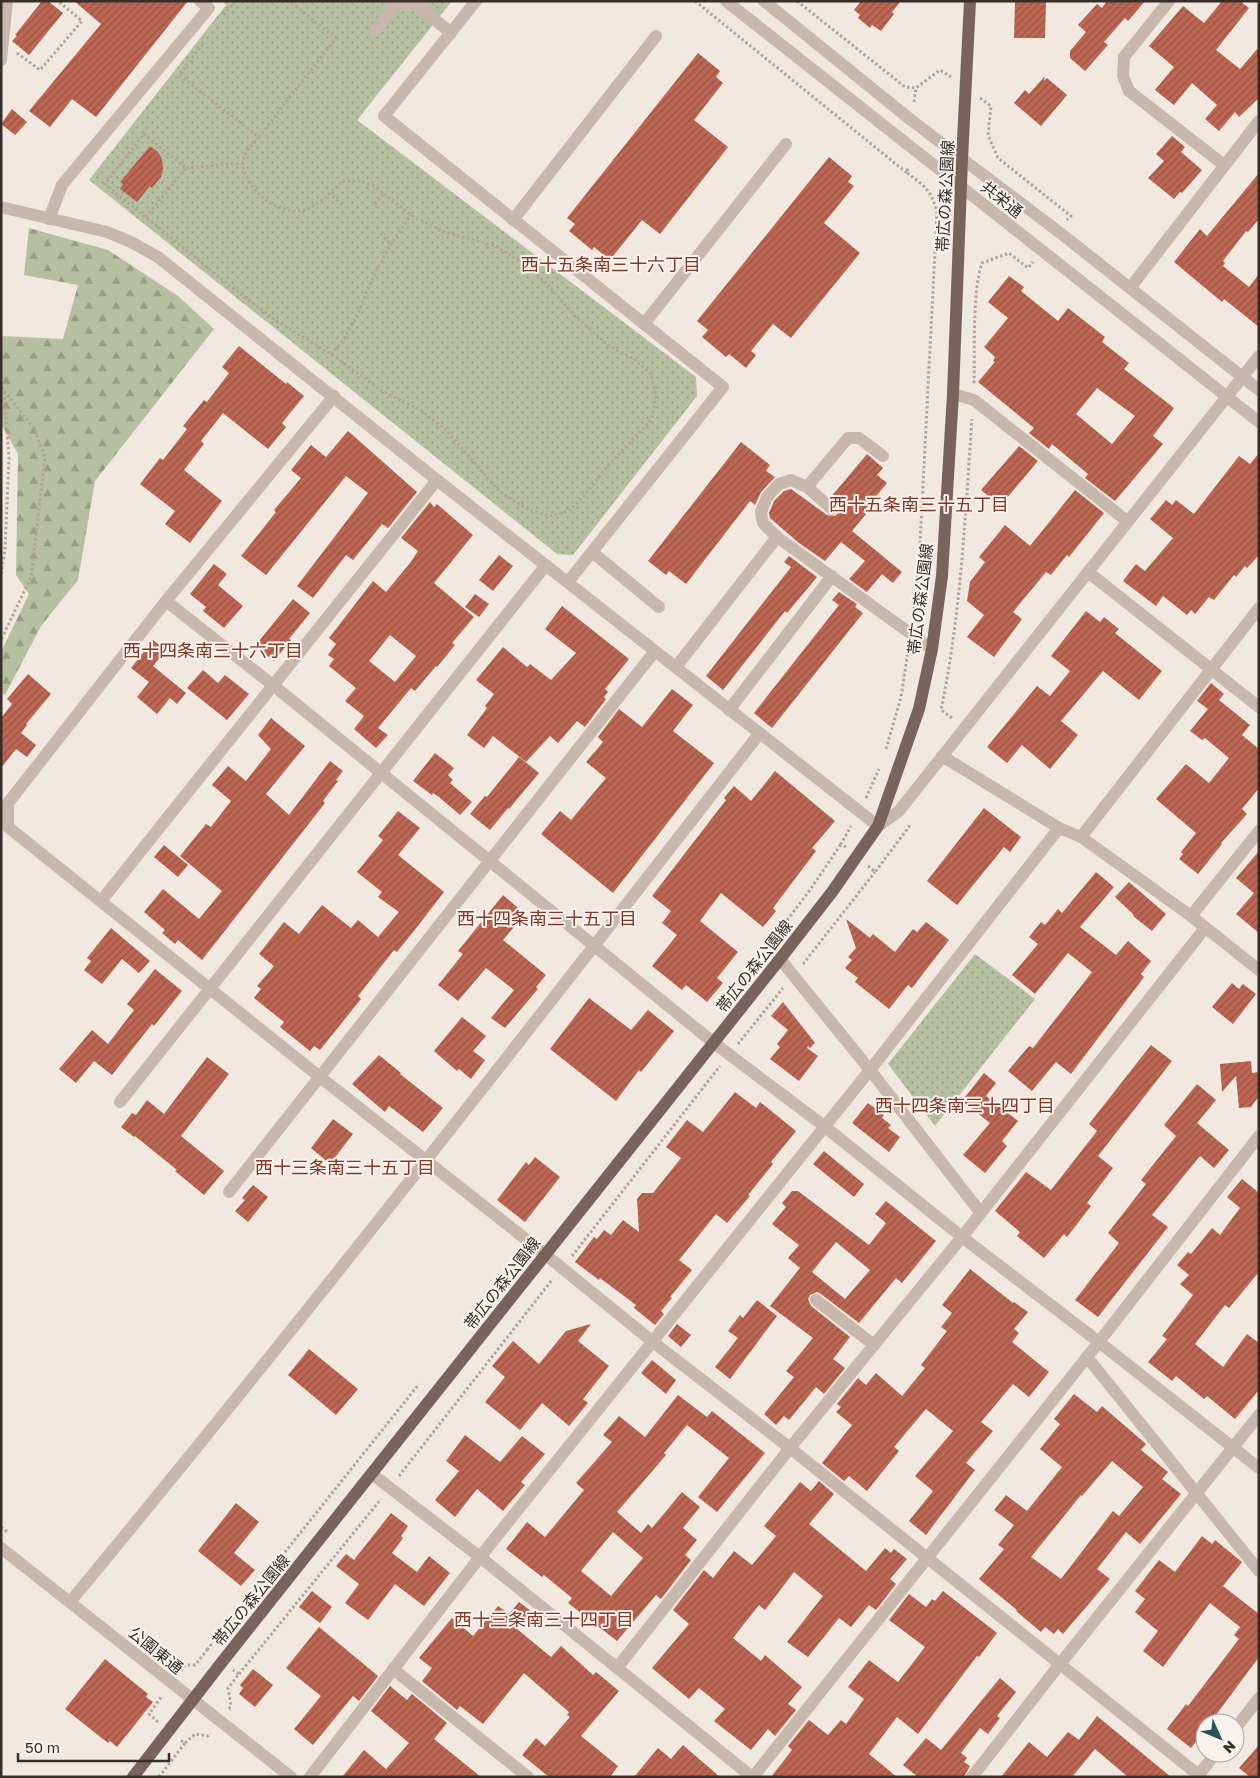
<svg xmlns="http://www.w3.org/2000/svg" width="1260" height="1778" font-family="'Golos Text','Noto Sans JP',sans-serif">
	<defs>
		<pattern id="forest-firs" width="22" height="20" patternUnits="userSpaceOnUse" patternTransform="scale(1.25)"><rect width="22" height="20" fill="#b6bfa0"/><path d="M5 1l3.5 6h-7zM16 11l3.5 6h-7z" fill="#959c83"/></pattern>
		<pattern id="park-dots" width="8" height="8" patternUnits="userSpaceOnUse" patternTransform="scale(1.25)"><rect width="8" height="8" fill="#b6bfa0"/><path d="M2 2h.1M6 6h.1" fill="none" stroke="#959c83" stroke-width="1.8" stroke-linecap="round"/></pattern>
		<pattern id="building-hatch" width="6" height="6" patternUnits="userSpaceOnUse" patternTransform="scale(1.25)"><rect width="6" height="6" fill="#bc6653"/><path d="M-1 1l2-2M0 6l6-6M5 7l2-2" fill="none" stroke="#9a5445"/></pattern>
	</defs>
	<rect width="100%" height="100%" fill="#f1e8e0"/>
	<polygon fill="url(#forest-firs)" points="29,228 108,250 178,296 214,329 95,481 78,580 41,626 5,695 1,693 1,652 29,594 16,575 18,454 1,424 1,336 63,339 78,285 24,275"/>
	<g fill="url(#park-dots)">
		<polygon points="222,1 452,1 357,120 696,377 697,396 573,555 557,554 89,180 226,5"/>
		<polygon points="975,954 1035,999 935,1126 888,1064"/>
	</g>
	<g fill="url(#building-hatch)" fill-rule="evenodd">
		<polygon points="42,1 48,1 63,13 29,55 12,41 17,36 15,35"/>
		<polygon points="74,1 188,1 96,117 72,99 50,127 29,111 101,24"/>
		<polygon points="861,1 901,1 892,12 894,14 881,31 872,25 870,28 858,18 860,15 854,10"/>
		<polygon points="1046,1 1045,38 1014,38 1015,2"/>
		<polygon points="1107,1 1145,1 1128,21 1125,18 1104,42 1108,45 1085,71 1070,58 1070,51 1086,32 1078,25 1097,4 1102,8"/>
		<polygon points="1222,1 1240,1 1249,8 1216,50 1240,69 1259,47 1259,98 1239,117 1235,112 1219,131 1205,119 1217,105 1192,83 1174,105 1155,90 1174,67 1149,46 1183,6 1204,23"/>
		<polygon points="698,53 720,71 716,77 723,83 694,120 728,147 660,234 642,220 610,260 594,247 592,250 569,231 575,224 567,218"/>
		<polygon points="1045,76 1044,81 1047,78 1067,95 1041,126 1014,103 1025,90 1029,94"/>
		<polygon points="12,109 27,122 15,135 1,124"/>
		<polygon points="1172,136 1185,147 1181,152 1202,170 1182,193 1180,192 1174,199 1148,178 1164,161 1156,154"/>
		<polygon points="150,146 158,152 162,159 163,169 161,177 152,188 150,186 137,202 120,189 123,184 120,182"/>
		<polygon points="829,157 852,176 848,182 854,186 824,223 860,253 791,338 773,324 751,351 756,355 746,368 729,354 726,357 702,337 708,330 697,321"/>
		<polygon points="1259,173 1259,219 1248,232 1246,231 1223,261 1225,263 1223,266 1249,287 1259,274 1259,327 1224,299 1222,302 1174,262 1200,229 1207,236"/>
		<path d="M1009 276 1024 287 1021 291 1058 321 1068 308 1105 337 1102 342 1129 363 1124 369 1174 408 1153 436 1163 444 1115 501 1085 478 1088 474 1052 444 1049 449 1029 433 1034 428 978 382 995 362 993 361 995 357 984 347 1008 318 988 302ZM1097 388 1135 416 1112 444 1076 414Z"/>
		<polygon points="239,346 286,384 287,382 304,396 282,423 286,427 268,449 223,413 201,441 204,444 184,470 222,501 190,543 165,524 175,511 140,484 160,458 163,460 187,429 183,426 204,400 207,402 229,373 222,367"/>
		<polygon points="348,431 417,492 388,528 382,524 353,560 346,555 313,598 297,586 368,493 346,476 266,575 241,556 276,512 274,510 301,478 291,470 311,445 326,457"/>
		<polygon points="741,442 770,465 766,471 775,477 761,492 755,505 750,501 686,584 669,571 666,575 648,561"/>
		<polygon points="1019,446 1038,461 1000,506 981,490"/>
		<polygon points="1259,453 1259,555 1247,568 1245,566 1236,577 1234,575 1214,600 1209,597 1195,614 1191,610 1187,615 1163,596 1156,606 1123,581 1136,564 1145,571 1173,538 1150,519 1166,500 1172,505 1176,500 1194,514 1239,456 1250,464"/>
		<polygon points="867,454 883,468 877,475 887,483 863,512 866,514 852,531 902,572 893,583 882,574 867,592 849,579 865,561 841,542 825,561 799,543 770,518 769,513 774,501 784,491 791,489 827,515 835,516 840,511 840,507 831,497"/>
		<polygon points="1075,490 1104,513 1069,557 1067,555 1051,575 1046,572 1013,612 1022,619 994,657 967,637 984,615 967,601 970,582 985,562 979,557 1005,525 1030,546"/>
		<path d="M430 502 434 507 437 504 473 535 434 583 474 617 452 643 455 645 437 667 436 666 415 691 411 688 378 728 388 735 376 748 354 729 364 716 345 701 356 688 329 666 334 659 328 655 336 644 329 638 373 581 386 592 410 563 418 551 401 538ZM390 635 416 656 395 682 369 661Z"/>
		<polygon points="499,555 513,566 493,591 479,580"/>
		<polygon points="789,556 817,577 787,613 785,611 723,690 706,676 791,567 784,562"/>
		<polygon points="214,564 227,574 218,585 243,606 224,628 203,611 206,607 190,594"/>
		<polygon points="839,592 857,604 855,607 863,613 772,728 754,713 839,605 832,600"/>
		<polygon points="475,594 489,604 479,617 465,607"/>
		<polygon points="293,599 310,613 289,639 291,640 274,661 255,646"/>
		<polygon points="562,606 629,659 605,689 608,692 604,697 606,699 585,727 577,721 558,743 550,736 526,762 493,736 484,748 467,735 487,708 485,706 494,694 476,680 503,647 527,667 530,664 551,680 576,653 545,629"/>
		<polygon points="1086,611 1100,622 1104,617 1119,629 1115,633 1162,671 1139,700 1103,671 1061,721 1078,735 1050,769 1022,745 1007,763 987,747 1037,686 1050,696 1070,671 1051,656"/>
		<polygon points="153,640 166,650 153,666 186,693 177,704 170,698 157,714 137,697 149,682 131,668"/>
		<polygon points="203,670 218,683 225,675 249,694 227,720 187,688"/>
		<polygon points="28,674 51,694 26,724 27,725 21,733 36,745 27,757 16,749 1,768 1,718 12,704 7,699"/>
		<polygon points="1211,683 1224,694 1219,700 1250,725 1242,735 1259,749 1259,788 1242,809 1247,814 1221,843 1222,844 1198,874 1179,859 1183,854 1181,852 1196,833 1156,799 1186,764 1209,783 1229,758 1205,738 1202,740 1190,731 1208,709 1197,701"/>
		<polygon points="672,689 693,705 673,731 714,763 613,893 541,834 560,811 571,820 606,778 586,762 603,742 598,737 619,709 642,727"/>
		<polygon points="271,718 305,746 266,794 289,815 330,761 343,771 336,780 338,781 323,801 325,803 202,960 178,940 175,944 162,933 165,930 144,912 163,889 199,919 222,891 180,856 206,824 211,827 231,801 212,785 228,766 246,781 271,749 258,735"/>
		<polygon points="435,753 454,768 448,775 453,780 450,783 472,802 460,815 439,797 433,793 432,795 413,781"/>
		<polygon points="519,757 539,773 509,809 508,808 490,830 470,814 485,796 487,797"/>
		<polygon points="775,771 835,821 812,848 816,851 773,908 776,911 763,927 721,893 700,921 738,952 717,978 723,983 707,1002 686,985 682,990 652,966 677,935 662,923 671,911 652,896 726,800 724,798 734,786 751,801"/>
		<polygon points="984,808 1021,837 1010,852 1004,847 957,905 927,881"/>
		<polygon points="398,811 420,828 398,855 444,892 417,927 397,952 394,950 358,996 361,999 320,1050 314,1046 310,1051 280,1027 284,1022 254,998 261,989 257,986 274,966 259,954 284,922 299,934 322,905 351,928 358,920 378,937 399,912 378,897 382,892 357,872 383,840 378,836"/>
		<polygon points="164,845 188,865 178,877 154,857"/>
		<polygon points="1259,851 1259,933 1236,914 1254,893 1236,878"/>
		<polygon points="1096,872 1114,887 1080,927 1116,955 1128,941 1151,961 1141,974 1144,977 1071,1074 1056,1062 1032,1091 1008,1071 1029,1046 1033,1048 1092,972 1068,953 1035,994 1012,975 1038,944 1029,937 1041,922 1045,925 1058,909 1062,913"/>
		<polygon points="1129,882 1166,914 1152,931 1133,916 1134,915 1115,897"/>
		<polygon points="503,895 525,914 503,940 546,975 536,987 538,989 505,1028 491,1018 514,990 486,968 458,1001 438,985 463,954 458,951"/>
		<polygon points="846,919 870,938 873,934 895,952 913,929 917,932 926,922 949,940 912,988 908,985 889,1009 855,982 858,978 845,968 852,960 848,957 856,948"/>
		<polygon points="111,928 150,961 139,973 122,959 102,984 84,970 91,961 87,958"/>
		<polygon points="155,969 182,991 154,1026 152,1024 112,1075 94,1061 76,1083 59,1069 92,1030 108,1044 134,1010 127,1004"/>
		<polygon points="1232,983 1239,989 1243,984 1256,994 1233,1024 1212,1007"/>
		<polygon points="589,998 631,1030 648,1010 674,1031 641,1072 639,1070 616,1101 550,1049"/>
		<polygon points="783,1002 815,1043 810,1048 808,1046 807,1048 818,1056 799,1081 770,1059 780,1047 777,1044 788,1030 771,1016"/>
		<polygon points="462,1017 486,1036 473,1051 485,1060 471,1079 459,1069 457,1071 434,1051"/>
		<polygon points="1151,1045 1172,1061 1098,1156 1113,1168 1087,1203 1091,1206 1067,1237 1064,1234 1044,1258 1017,1236 1020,1232 995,1211 1026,1172 1051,1190 1097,1131 1089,1124"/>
		<polygon points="379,1055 401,1073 400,1074 443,1108 423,1132 389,1106 385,1112 352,1084"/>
		<polygon points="207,1057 229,1074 181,1136 224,1171 204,1195 175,1171 177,1170 135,1136 134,1137 121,1127 132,1113 136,1115 147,1100 164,1114"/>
		<polygon points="1251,1061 1252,1073 1259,1072 1259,1096 1251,1107 1239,1108 1236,1076 1222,1092 1220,1064"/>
		<polygon points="984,1073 996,1083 986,1096 1018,1121 1002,1141 1007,1146 985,1173 963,1155 990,1123 962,1101"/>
		<polygon points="1197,1084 1216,1100 1197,1123 1229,1150 1214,1168 1200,1156 1152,1215 1168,1227 1098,1317 1075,1300 1119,1243 1108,1233 1146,1184 1141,1180 1176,1136 1164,1125"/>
		<polygon points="735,1092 756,1108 760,1102 796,1131 771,1162 773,1164 748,1195 750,1196 727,1223 716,1214 679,1260 692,1270 670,1297 672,1298 661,1311 664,1314 655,1325 634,1308 636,1305 600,1278 599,1280 575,1262 594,1237 597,1239 604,1230 611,1235 623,1220 639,1232 637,1199 642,1193 653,1193 681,1158 666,1147 687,1120 703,1132"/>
		<polygon points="868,1103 884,1115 882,1118 891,1125 888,1128 900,1137 889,1152 852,1123"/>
		<polygon points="333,1119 353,1134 330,1164 311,1148"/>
		<polygon points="824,1151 864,1184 854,1197 813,1164"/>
		<polygon points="535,1157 560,1177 525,1222 497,1200 526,1162 529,1165"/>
		<polygon points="1242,1179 1259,1193 1259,1272 1229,1308 1225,1305 1195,1344 1223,1367 1247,1334 1259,1343 1259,1390 1235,1419 1207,1396 1204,1399 1176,1376 1172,1381 1148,1362 1167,1339 1162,1336 1193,1295 1180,1284 1189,1275 1177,1265 1188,1252 1191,1254 1212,1228 1220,1235 1240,1208 1227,1197"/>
		<polygon points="253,1185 268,1197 248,1222 235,1211 245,1200 242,1198"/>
		<path d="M792 1191H798L869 1245 886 1223 875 1214 886 1201 936 1241 902 1283 896 1278 859 1323 821 1294 817 1292 810 1295 808 1299 811 1306 850 1337 833 1359 845 1368 824 1394 816 1387 789 1420 784 1416 776 1425 764 1414 794 1377 786 1371 813 1338 770 1306 800 1268 788 1258 799 1245 772 1224 786 1207 782 1203ZM836 1242 870 1270 845 1299 812 1272Z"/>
		<polygon points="970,1269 1013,1303 1014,1302 1028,1312 1014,1329 1019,1333 1012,1342 1049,1372 1029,1397 1013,1384 981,1422 993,1431 966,1463 975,1470 926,1535 909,1521 933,1491 915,1476 953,1431 926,1409 894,1447 899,1451 867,1491 849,1476 844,1481 822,1463 852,1425 836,1412 841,1407 837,1404 858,1378 866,1385 876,1373 902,1396 925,1368 921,1365 947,1331 941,1327 952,1313 942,1305"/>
		<polygon points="757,1300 777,1316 730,1379 715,1367 738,1338 728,1331 740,1315 743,1318"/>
		<polygon points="591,1324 578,1341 609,1366 583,1399 588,1403 569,1426 542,1403 520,1430 485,1402 505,1377 492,1366 513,1341 539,1364 566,1331"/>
		<polygon points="677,1324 691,1335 681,1347 668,1336"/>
		<polygon points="309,1349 358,1389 336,1415 288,1375"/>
		<polygon points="652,1360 676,1380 666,1394 641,1373"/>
		<path d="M1074 1394 1097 1412 1102 1406 1146 1444 1141 1450 1168 1472 1162 1479 1181 1494 1140 1544 1126 1532 1097 1569 1110 1579 1063 1634 1058 1629 1054 1634 1045 1627 1041 1632 1016 1611 1017 1610 979 1579 1004 1549 998 1545 1014 1525 994 1510 1006 1495 1027 1511 1062 1467 1040 1449 1060 1424 1054 1419ZM1112 1461 1143 1487 1119 1516 1113 1511 1061 1579 1031 1557 1081 1495 1082 1496Z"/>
		<path d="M678 1395 707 1417 712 1411 765 1453 717 1512 698 1497 729 1458 687 1425 664 1453 666 1455 617 1512 641 1533 648 1524 652 1528 682 1492 700 1507 683 1528 697 1540 685 1555 691 1560 661 1599 656 1595 617 1641 568 1603 572 1598 544 1575 542 1577 506 1549 527 1522 545 1537 584 1490 576 1483 612 1442 603 1435 619 1416 645 1437ZM613 1532 643 1558 611 1596 581 1571Z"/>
		<polygon points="465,1435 500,1462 522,1436 545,1454 521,1482 525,1485 503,1511 477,1489 455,1517 435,1500 459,1471 446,1461"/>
		<polygon points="819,1481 834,1494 809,1524 866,1571 885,1548 891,1553 894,1549 907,1559 890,1579 896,1584 876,1610 869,1605 851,1627 839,1618 808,1657 787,1642 823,1596 794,1572 765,1610 759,1605 733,1638 761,1661 765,1655 802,1687 788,1704 796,1710 775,1736 768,1729 751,1750 714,1721 725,1709 699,1688 689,1699 652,1668 689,1624 673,1610 704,1570 713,1578 734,1551 752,1565 776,1536 764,1526 800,1482 811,1491"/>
		<polygon points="236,1503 259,1522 234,1553 255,1570 241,1586 198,1551"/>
		<polygon points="391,1513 408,1526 401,1536 403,1538 392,1553 417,1572 429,1556 450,1573 424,1606 395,1584 368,1620 345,1603 359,1584 336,1566 346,1554 354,1560"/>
		<polygon points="1202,1536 1212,1544 1215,1540 1242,1562 1223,1586 1259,1614 1259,1657 1210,1723 1205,1723 1205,1730 1191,1748 1167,1729 1186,1704 1188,1706 1239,1639 1234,1635 1240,1627 1210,1603 1163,1667 1143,1651 1158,1631 1135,1612 1145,1599 1135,1591 1159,1560 1175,1572"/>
		<polygon points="312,1591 332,1607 320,1623 299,1607"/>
		<polygon points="943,1591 997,1633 979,1657 977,1656 918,1734 897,1717 869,1754 897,1777 771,1777 792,1750 788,1746 809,1720 828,1735 841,1720 846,1724 864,1699 848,1687 869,1660 898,1682 925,1647 889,1620 909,1594 926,1607 932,1599 935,1601"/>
		<polygon points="519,1602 531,1611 517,1629 551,1657 561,1646 593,1675 596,1672 619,1691 581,1736 618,1766 610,1777 549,1777 522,1755 536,1738 545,1746 570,1717 567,1715 569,1712 524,1673 483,1724 460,1706 457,1710 422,1681 432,1668 419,1658 452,1618 473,1636 498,1606 509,1614"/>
		<polygon points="319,1627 378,1676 359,1701 353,1696 313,1745 294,1729 321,1696 286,1668"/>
		<polygon points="105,1659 148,1694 146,1697 153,1702 117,1747 110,1741 108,1743 65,1709"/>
		<polygon points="253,1669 273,1685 255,1707 239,1694 243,1688 240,1685"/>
		<polygon points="1000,1678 1016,1692 997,1716 1000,1718 988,1734 980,1728 961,1753 967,1758 964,1762 970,1766 964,1777 918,1777 903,1765 926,1738 941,1750"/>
		<polygon points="390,1686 407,1700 412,1694 447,1723 434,1739 481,1777 342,1777 364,1750 386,1769 409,1743 371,1711"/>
		<polygon points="1097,1716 1171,1777 1128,1777 1095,1749 1072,1777 1001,1777 1029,1742 1047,1757 1068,1732 1079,1740"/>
		<polygon points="683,1745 720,1777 634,1777 658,1748 671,1759"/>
		<polygon points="1259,1745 1259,1777 1250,1777 1239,1768"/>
	</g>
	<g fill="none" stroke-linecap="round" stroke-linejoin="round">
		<g stroke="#b4a296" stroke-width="3" stroke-dasharray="2.5 2.5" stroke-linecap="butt">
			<polyline points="695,1 907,173 908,166"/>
			<polyline points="797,1 905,87 916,88 940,70 951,77"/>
			<polyline points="224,15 235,1"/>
			<polyline points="203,44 179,75 259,137 336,38 289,1"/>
			<polyline points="17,53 40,70 82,21 58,1"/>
			<polyline points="980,98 991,106 988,135 998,158 1071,216 1067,220"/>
			<polyline points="914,102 916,88"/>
			<polyline points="186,168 243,163"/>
			<path d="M907 173C925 186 931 190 937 212L919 564 913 615"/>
			<polyline points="329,193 344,207"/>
			<polyline points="375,204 383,194"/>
			<path d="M146 217 186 168 144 134 105 184 230 286 278 322 331 354 382 391 420 410 445 429 499 491 527 509 549 516 569 511 584 496 606 468 652 419 656 395 651 374 634 359 609 346 575 316 546 283 522 262 495 246 442 231 411 215 374 186 360 181H343C331 191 316 209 300 211 275 213 245 189 243 163 243 153 253 144 259 137"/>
			<polyline points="380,234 391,244"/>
			<polyline points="331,354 343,340 356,318 373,277 391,244 411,215"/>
			<polyline points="1,382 3,390 34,428 45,457 31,577 1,640"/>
			<path d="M974 383C975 350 972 293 982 263L1009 253 1028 268 1033 262"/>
			<polyline points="1,574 5,549 9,458 4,391"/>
			<path d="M952 718 941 710C961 614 965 517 972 419"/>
			<polyline points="886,749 901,697 908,651"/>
			<polyline points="866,798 879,769"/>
			<polyline points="846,847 841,844 851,826"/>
			<polyline points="868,866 875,872 911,824"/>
			<polyline points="778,932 810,890 841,844"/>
			<polyline points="803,964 875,872"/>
			<polyline points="738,1044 783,988"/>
			<polyline points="572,1256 720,1066"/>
			<polyline points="399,1476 552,1280"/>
			<polyline points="1,1527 9,1533"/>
			<polyline points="207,1650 419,1384"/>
			<polyline points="181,1671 185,1665 195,1665 207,1650 209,1651"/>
			<polyline points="239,1674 381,1499"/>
			<polyline points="229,1709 231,1706 228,1688 239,1674 233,1670"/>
			<polyline points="158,1722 149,1714 162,1696"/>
			<polyline points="185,1743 195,1734 208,1736 210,1733"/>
			<polyline points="159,1777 185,1743 180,1740"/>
		</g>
		<g stroke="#c8b7ac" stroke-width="12">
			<polyline points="476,1 384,116 723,387 568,582"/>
			<polyline points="726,1 1259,422"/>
			<polyline points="764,1 911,120 1059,232 1259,390"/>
			<polyline points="1169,1 1124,57 1123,76 1129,91 1224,165"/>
			<polyline points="375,31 396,4 417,5 451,33"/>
			<polyline points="1,60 7,1"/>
			<polyline points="1,207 107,232 131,242 158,257 437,480 878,826 899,811 1259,356"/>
			<polyline points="49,219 62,185 209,8 200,1"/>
			<polyline points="513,220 656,36"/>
			<polyline points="1130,288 1259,121"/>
			<polyline points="644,324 786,144"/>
			<polyline points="953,394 974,400 1127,521"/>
			<polyline points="334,396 166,601 8,803 8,827 320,1077 546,1255 653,1342 790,1448 1201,1777"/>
			<polyline points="807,487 848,438 859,438 883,456"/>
			<polyline points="832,509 807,487 791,480 779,484 767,497 761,512 763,523 777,537 932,649"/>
			<polyline points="592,552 659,607"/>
			<polyline points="1088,572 1259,707"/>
			<polyline points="166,601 274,686 714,1043 824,1126 962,1237 1099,1342 1259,1468"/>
			<polyline points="1259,608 1081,837 1191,916 1259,970"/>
			<polyline points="676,667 777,537"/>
			<polyline points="729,710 832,576"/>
			<polyline points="942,756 1059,828 1081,837"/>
			<polyline points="101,901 437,480"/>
			<polyline points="1191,916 1259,831"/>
			<polyline points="780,959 870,1070 980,1212"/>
			<polyline points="120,1102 546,565"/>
			<polyline points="229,1192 655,651"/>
			<polyline points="816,1300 874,1345"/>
			<polyline points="1087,1357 1259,1571"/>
			<polyline points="372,1474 480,1557 752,1777"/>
			<polyline points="1,1548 291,1777"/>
			<path d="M70 1602C306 1317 532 1026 759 734"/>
			<polyline points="617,1668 790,1448 962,1237 1205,928"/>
			<polyline points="393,1669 528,1777"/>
			<polyline points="1235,1729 1259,1698"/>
			<polyline points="310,1777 480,1557 870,1070 1059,828"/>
			<polyline points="753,1777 1099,1342 1259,1136"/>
			<polyline points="972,1777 1060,1664 1259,1415"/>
			<polyline points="1197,1777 1216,1753"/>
		</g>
		<polyline stroke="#78645d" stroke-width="12" points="133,1777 222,1662 780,959 832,892 878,826 919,709 932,649 942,576 953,394 962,159 970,1"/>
	</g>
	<g text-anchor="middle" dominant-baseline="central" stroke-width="4" stroke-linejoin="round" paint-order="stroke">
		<g font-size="16" fill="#372e2a" stroke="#f9f2ec">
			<text transform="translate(945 196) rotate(-87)">帯広の森公園線</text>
			<text transform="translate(1002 199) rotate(38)">共栄通</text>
			<text transform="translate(920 599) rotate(-83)">帯広の森公園線</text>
			<text transform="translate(754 966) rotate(-52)">帯広の森公園線</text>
			<text transform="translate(502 1283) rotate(-52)">帯広の森公園線</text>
			<text transform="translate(251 1600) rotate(-51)">帯広の森公園線</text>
			<text transform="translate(156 1650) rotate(39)">公園東通</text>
		</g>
		<g font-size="18" fill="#7f3a2a" stroke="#f9f2ec">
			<text x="611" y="264">西十五条南三十六丁目</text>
			<text x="919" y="504">西十五条南三十五丁目</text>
			<text x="213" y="650">西十四条南三十六丁目</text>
			<text x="547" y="918">西十四条南三十五丁目</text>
			<text x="965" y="1105">西十四条南三十四丁目</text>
			<text x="345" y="1167">西十三条南三十五丁目</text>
			<text x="544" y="1619">西十三条南三十四丁目</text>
		</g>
	</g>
	<rect width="1260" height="1778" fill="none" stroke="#372e2a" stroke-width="5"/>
	<g transform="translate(1220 1738) rotate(134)"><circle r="24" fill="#f9f2ec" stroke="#aba49e"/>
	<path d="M0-4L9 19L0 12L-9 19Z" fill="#235555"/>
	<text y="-8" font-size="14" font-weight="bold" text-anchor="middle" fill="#372e2a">N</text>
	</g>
	<path d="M18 1753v8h151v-8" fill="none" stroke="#372e2a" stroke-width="2.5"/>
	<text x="25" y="1753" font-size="15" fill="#372e2a" stroke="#f9f2ec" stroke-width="4" paint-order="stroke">50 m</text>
</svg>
